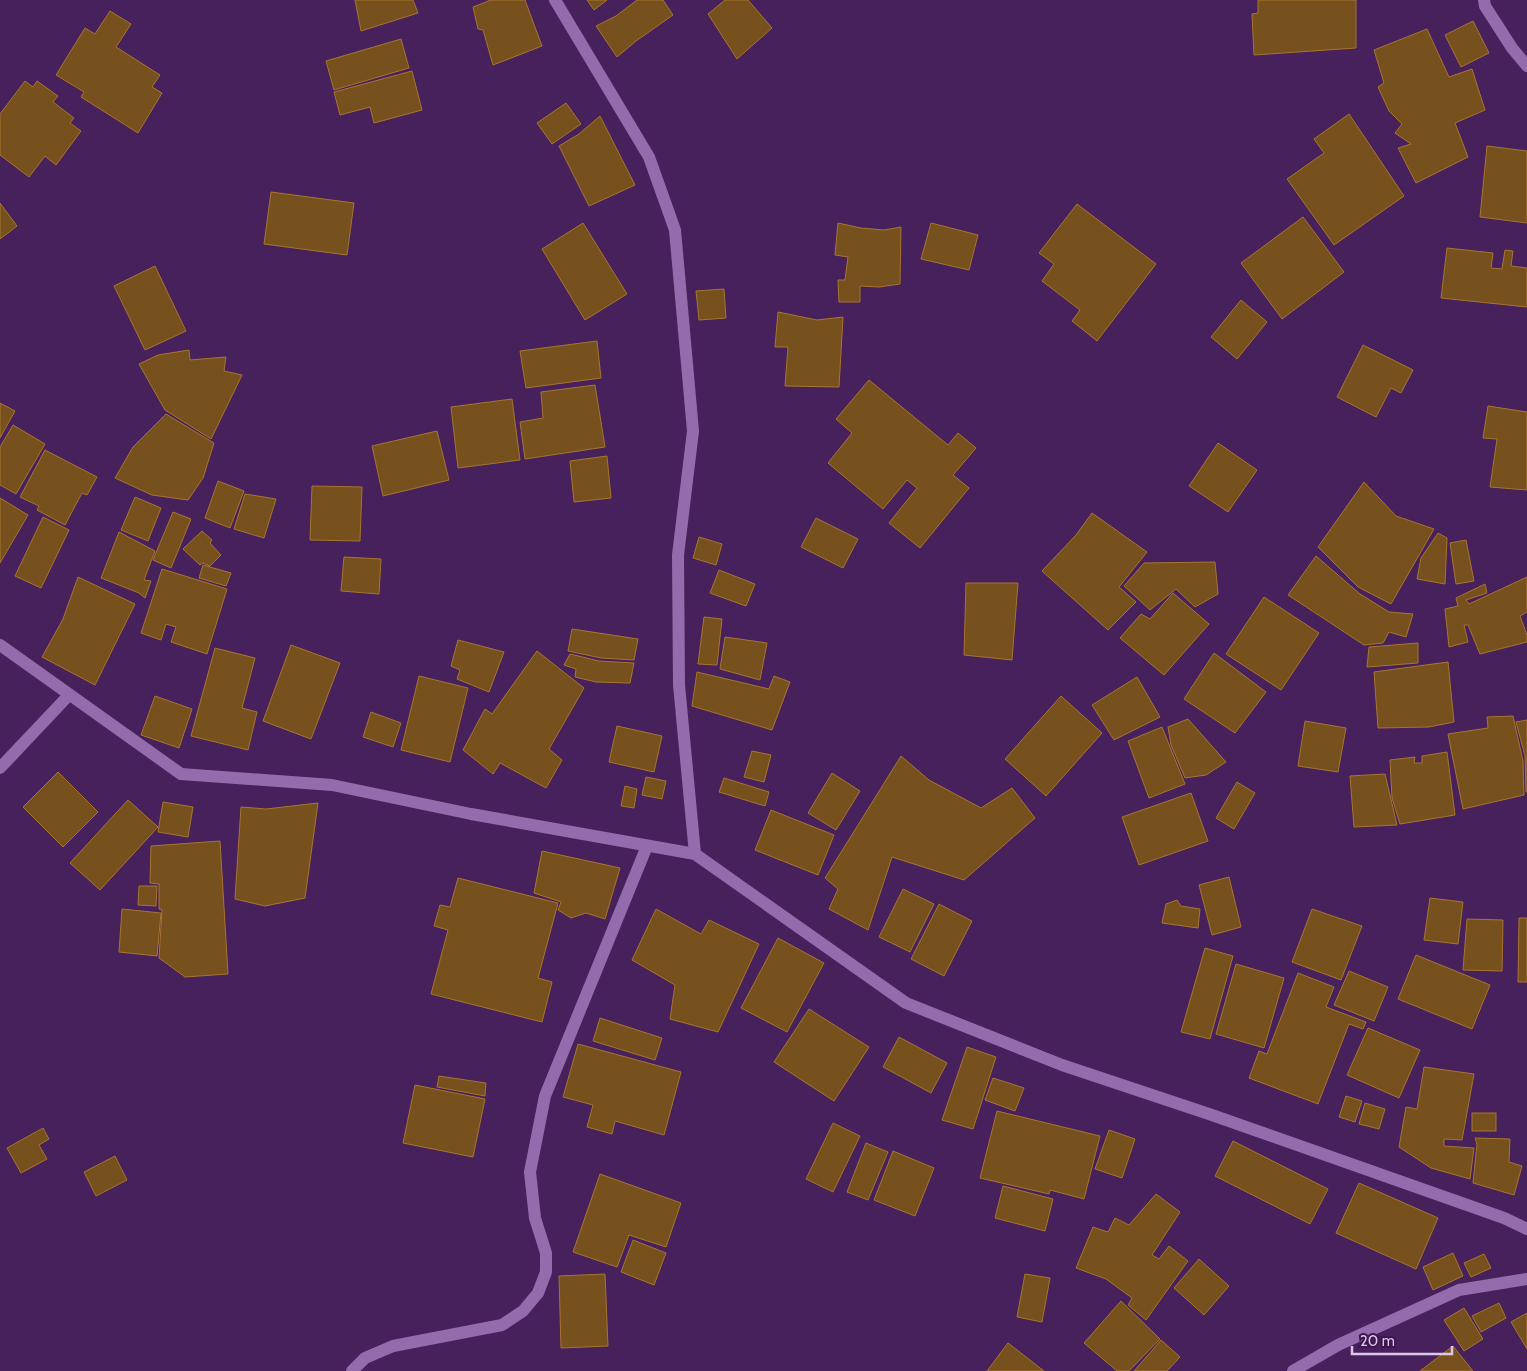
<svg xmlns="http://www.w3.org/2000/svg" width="1527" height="1371" font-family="Cabin,sans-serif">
	<rect width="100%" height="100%" fill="#47215c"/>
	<g fill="#76511d" stroke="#a77530">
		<polygon points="355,0 413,0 418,13 361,31"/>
		<polygon points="491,0 525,0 542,46 493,65 483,30 478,29 473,7"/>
		<polygon points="587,0 607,0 594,10"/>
		<polygon points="637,0 663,0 673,15 636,41 617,57 596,26 616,16"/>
		<polygon points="725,0 748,0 772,28 737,59 708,14"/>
		<polygon points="1258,0 1356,0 1356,48 1254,55 1252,14 1258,13"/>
		<polygon points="110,11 131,24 116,47 160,75 152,87 162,93 138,133 81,97 84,92 56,75 85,28 95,34"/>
		<polygon points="1473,21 1489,53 1461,67 1445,35"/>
		<polygon points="1427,29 1449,77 1472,69 1485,110 1455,123 1468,157 1416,183 1398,148 1411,144 1395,133 1402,124 1389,111 1378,87 1384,83 1374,50"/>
		<polygon points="401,39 409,68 334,90 326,61"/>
		<polygon points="412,71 422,110 374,123 370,107 340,115 334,92"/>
		<polygon points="25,81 33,87 37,81 58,96 53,102 74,118 70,123 81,131 56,165 45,156 29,177 0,155 0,114"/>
		<polygon points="566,103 581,124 552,144 537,123"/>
		<polygon points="1349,114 1404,196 1334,245 1287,179 1324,153 1314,139"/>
		<polygon points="600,116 635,185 589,206 559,146 579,134"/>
		<polygon points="1487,146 1527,151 1527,223 1480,217"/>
		<polygon points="271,192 354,203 347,255 264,244"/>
		<polygon points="0,203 17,226 0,239"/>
		<polygon points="1077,204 1156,264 1097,341 1072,321 1080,310 1042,281 1054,264 1039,253"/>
		<polygon points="1303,217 1344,272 1282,319 1241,263"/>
		<polygon points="583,223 627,294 585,320 542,249"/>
		<polygon points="838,223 861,228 884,230 901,227 900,284 879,287 860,286 860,302 839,302 838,280 845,280 848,257 835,255"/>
		<polygon points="931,223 978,235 969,270 921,259"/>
		<polygon points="1447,248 1493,253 1491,268 1502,269 1505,250 1513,251 1511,266 1527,268 1527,307 1441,298"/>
		<polygon points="155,266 186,331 145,350 114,286"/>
		<polygon points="724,289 726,318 699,320 696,291"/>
		<polygon points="1241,300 1267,322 1237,359 1211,337"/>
		<polygon points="778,312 817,320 843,317 839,387 785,386 788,347 775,347"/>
		<polygon points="597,341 601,378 526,388 520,351"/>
		<polygon points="1363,345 1413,370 1401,393 1391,388 1376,417 1337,397"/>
		<polygon points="189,350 190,360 226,357 224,371 242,375 211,439 165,410 139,364 158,355"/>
		<polygon points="869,380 948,445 958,433 976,448 953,475 969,488 920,548 889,523 917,488 907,480 883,509 828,463 852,433 836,419"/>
		<polygon points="595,385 605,447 525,459 520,422 543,418 541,392"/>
		<polygon points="512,399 520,460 458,468 451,407"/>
		<polygon points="0,403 15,411 0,438"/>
		<polygon points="1488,406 1527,412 1527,490 1490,487 1497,439 1483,438"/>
		<polygon points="166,414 214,443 203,478 188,500 152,495 115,478 133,447"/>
		<polygon points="13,425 45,444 16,494 0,485 0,447"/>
		<polygon points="437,431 449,480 383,496 372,446"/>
		<polygon points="1218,443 1257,470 1228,512 1189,486"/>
		<polygon points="45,450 97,477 87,495 82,493 65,525 37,510 39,506 20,497"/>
		<polygon points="607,456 611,498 574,502 570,461"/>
		<polygon points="218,481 244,491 230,528 205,518"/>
		<polygon points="1364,482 1396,516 1434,529 1391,604 1358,587 1318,547"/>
		<polygon points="312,486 362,487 360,541 310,540"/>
		<polygon points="245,494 276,499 264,538 234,529"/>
		<polygon points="135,497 161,508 148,541 121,530"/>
		<polygon points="0,498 28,515 0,563"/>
		<polygon points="173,512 191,519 171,568 153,560"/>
		<polygon points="1092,513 1147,552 1119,587 1136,602 1108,630 1042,571 1076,535"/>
		<polygon points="43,517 69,530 41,588 15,576"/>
		<polygon points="816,518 858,539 843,568 801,547"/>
		<polygon points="202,531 212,540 210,543 221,555 210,566 203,563 200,565 183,549"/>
		<polygon points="119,532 155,551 144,580 151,581 145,598 139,593 101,578"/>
		<polygon points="1438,533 1447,538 1445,584 1417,579 1421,558"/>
		<polygon points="699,537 722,544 716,565 693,558"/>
		<polygon points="1466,540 1474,581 1456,584 1450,543"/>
		<polygon points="1316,556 1360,594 1389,612 1413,614 1406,637 1389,632 1383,643 1364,645 1288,595"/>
		<polygon points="344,557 381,559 379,594 341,591"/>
		<polygon points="1215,562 1218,594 1195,607 1176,589 1150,610 1124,586 1144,563"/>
		<polygon points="203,565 231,573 226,586 199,578"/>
		<polygon points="162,569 227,589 207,654 171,642 176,627 166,624 161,640 141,633"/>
		<polygon points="719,570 755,584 746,606 710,593"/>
		<polygon points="78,577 135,604 95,685 42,657 63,619"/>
		<polygon points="1527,577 1527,612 1520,616 1527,635 1527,642 1480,654 1468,625 1464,625 1468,642 1449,647 1445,609 1458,606 1456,598 1485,584 1487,593 1466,600 1469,604"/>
		<polygon points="966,583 1018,583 1012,660 964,655"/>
		<polygon points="1173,593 1209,624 1164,675 1120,638 1141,614 1150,619"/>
		<polygon points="1264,597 1319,633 1281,690 1226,654"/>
		<polygon points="704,617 722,619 717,665 698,664"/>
		<polygon points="572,629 638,639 634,660 601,658 568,651"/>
		<polygon points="725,637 767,643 760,680 720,669"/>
		<polygon points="458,640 504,652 489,692 457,679 460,670 451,666"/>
		<polygon points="1418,643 1418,663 1367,667 1369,647"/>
		<polygon points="291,645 340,663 311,739 263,721"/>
		<polygon points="215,648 255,658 242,708 257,712 248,750 191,736"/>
		<polygon points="537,651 584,688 549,749 562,760 546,788 500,763 493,774 463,750 485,709 492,714"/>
		<polygon points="1214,653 1266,692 1235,733 1184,699"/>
		<polygon points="570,654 599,661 634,663 630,683 596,682 575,677 576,669 564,665"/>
		<polygon points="1448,662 1454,722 1429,727 1378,728 1374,672"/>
		<polygon points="697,672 769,689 774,676 790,682 772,730 692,706"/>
		<polygon points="419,676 468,688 450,762 401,750"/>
		<polygon points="1137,677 1160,717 1114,740 1092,705"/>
		<polygon points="155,696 192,709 179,748 141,735"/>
		<polygon points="1061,696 1102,733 1046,796 1005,759"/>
		<polygon points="371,712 401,723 393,747 363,737"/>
		<polygon points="1513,716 1523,761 1524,795 1463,809 1448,734 1488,728 1487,717"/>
		<polygon points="1188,719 1226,762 1206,775 1185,778 1171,745 1168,727"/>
		<polygon points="1527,720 1527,792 1526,792 1525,756 1516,722"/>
		<polygon points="1305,721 1346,728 1338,772 1298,766"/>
		<polygon points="617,726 662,736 654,772 609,762"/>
		<polygon points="1162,727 1185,784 1149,798 1128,741"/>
		<polygon points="752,751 771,755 764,782 744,777"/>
		<polygon points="1447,752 1455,815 1400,824 1392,798 1390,760 1415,757 1414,763 1422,763 1422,756"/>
		<polygon points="901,756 929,780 981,808 1012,788 1035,818 964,880 892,857 868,930 829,909 838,889 825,878"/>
		<polygon points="58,772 98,812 63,847 23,807"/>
		<polygon points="832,773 860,791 836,830 808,813"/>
		<polygon points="1385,774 1397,825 1354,827 1350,776"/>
		<polygon points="646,777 666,781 662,799 642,795"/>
		<polygon points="724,778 769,792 765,806 719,792"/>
		<polygon points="1237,782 1255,793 1234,829 1216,818"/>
		<polygon points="625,786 637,789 634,808 621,806"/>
		<polygon points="1191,793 1208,841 1139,865 1122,817"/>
		<polygon points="128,800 158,827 100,890 70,863"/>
		<polygon points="163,802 193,807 188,837 158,832"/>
		<polygon points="318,803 305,898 265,906 235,899 241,807 266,809"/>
		<polygon points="771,810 834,835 818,875 755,850"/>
		<polygon points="220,841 228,974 185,977 159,958 162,910 159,909 159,884 150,883 151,846"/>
		<polygon points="542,851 620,868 605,919 586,913 571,918 558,910 561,902 534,893"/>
		<polygon points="1229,877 1241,927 1212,935 1199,885"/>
		<polygon points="458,878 558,903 538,978 552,982 542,1022 431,994 448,930 434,926 440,905 450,907"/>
		<polygon points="139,886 157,886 156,906 138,905"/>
		<polygon points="903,889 934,904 910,952 879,937"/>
		<polygon points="1430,898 1463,902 1458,944 1424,940"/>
		<polygon points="1177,900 1181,906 1200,909 1198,928 1162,923 1166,904"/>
		<polygon points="939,904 972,921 944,976 911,959"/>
		<polygon points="122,909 161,913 157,956 119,952"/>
		<polygon points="656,909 701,934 709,920 759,944 718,1032 670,1019 675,985 632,960"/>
		<polygon points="1312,909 1362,926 1341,980 1292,962"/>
		<polygon points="1519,918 1527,918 1527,982 1518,982"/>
		<polygon points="1467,919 1503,920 1502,971 1463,970"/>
		<polygon points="778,938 824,963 787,1032 741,1008"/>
		<polygon points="1205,948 1233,956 1210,1039 1181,1032"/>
		<polygon points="1416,955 1490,985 1472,1029 1398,999"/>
		<polygon points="1236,964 1284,978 1264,1048 1216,1034"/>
		<polygon points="1349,971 1388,987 1374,1021 1334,1005"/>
		<polygon points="1298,973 1334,987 1326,1007 1366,1022 1363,1029 1349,1024 1318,1104 1249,1078 1259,1051 1267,1054"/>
		<polygon points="809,1009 869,1047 834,1101 774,1062"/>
		<polygon points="600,1018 662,1038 655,1060 593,1041"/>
		<polygon points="1368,1028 1420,1050 1399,1098 1347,1075"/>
		<polygon points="899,1037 947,1063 931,1093 883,1067"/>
		<polygon points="578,1044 681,1072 664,1135 615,1121 612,1134 587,1127 593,1105 563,1097"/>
		<polygon points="967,1047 996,1057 973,1129 942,1120"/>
		<polygon points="1424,1067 1474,1074 1462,1140 1444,1139 1444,1146 1474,1148 1470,1179 1431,1168 1399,1147 1406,1107 1417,1109"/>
		<polygon points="439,1076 486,1083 485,1096 437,1087"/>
		<polygon points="993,1078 1024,1088 1015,1111 985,1100"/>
		<polygon points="415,1085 485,1099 473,1157 403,1143"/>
		<polygon points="1346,1096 1362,1101 1355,1122 1339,1117"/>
		<polygon points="1365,1103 1385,1109 1379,1129 1359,1124"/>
		<polygon points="997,1111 1100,1136 1084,1199 1050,1190 1049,1194 980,1178"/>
		<rect x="1472" y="1113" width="24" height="18"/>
		<polygon points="833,1123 860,1136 833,1192 806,1179"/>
		<polygon points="43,1128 49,1139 39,1145 47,1159 21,1173 7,1148"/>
		<polygon points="1109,1130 1135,1139 1122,1178 1095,1169"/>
		<polygon points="1475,1138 1510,1139 1509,1162 1522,1166 1514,1195 1473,1183 1477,1144"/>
		<polygon points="1233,1141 1328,1189 1310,1224 1215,1176"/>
		<polygon points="866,1143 888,1152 868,1200 847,1192"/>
		<polygon points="893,1151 934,1168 915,1216 874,1200"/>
		<polygon points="115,1156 127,1180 96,1196 84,1172"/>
		<polygon points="600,1174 681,1203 666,1247 629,1235 617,1267 573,1252"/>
		<polygon points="1359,1183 1438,1218 1416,1269 1336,1233"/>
		<polygon points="1003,1186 1053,1199 1045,1231 995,1218"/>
		<polygon points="1156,1194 1180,1212 1152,1255 1159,1259 1169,1246 1188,1261 1146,1320 1128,1305 1132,1298 1106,1279 1076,1268 1093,1227 1108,1232 1115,1218 1129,1225"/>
		<polygon points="633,1240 666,1253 654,1285 621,1272"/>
		<polygon points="1453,1253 1463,1276 1433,1290 1423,1267"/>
		<polygon points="1484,1254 1491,1268 1471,1277 1464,1263"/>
		<polygon points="1199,1259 1229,1286 1204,1315 1174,1288"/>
		<polygon points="605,1274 608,1346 561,1348 559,1276"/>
		<polygon points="1025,1274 1050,1278 1042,1322 1017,1317"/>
		<polygon points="1121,1301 1160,1339 1129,1371 1117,1371 1084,1343"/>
		<polygon points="1499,1303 1506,1318 1481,1332 1472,1316"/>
		<polygon points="1464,1308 1483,1339 1464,1351 1444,1320"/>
		<polygon points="1527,1313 1527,1349 1511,1322"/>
		<polygon points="1161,1340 1180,1357 1167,1371 1134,1371"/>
		<polygon points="1008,1343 1044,1371 987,1371"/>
		<polygon points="1453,1346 1473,1371 1420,1371"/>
	</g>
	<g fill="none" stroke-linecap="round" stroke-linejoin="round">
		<g stroke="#946cad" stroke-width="12">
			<polyline points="555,0 649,157 675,230 693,431 678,555 679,685 695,854"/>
			<polyline points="1484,0 1485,6 1512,48 1527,66"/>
			<polyline points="0,645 181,774 332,785 471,814 695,854 906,1003 1062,1065 1212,1115 1504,1218 1527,1229"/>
			<polyline points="0,768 68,696"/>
			<polyline points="352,1371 365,1358 393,1346 502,1325 523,1311 538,1293 546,1272 546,1253 535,1218 530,1172 545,1096 647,846"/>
			<polyline points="1293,1371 1338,1345 1459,1290 1527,1279"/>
		</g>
	</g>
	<path d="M1352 1346v8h100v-8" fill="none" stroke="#ddc8eb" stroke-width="2.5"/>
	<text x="1360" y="1346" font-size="15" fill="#ddc8eb" stroke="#3d1650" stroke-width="4" paint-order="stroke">20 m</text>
</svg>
